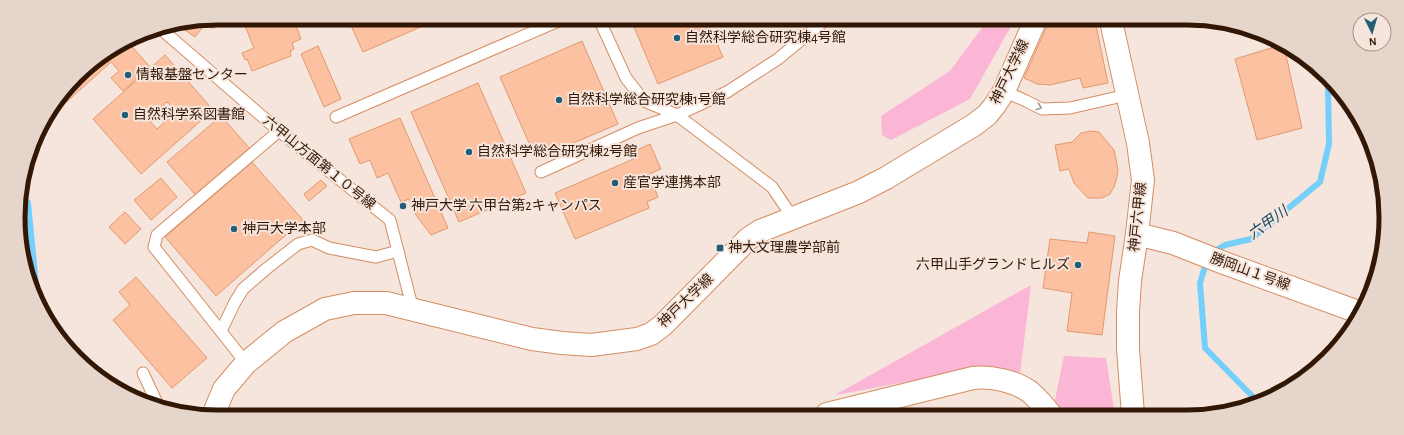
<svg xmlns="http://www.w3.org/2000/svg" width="1404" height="435" font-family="'Alegreya Sans','Noto Sans JP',sans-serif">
	<rect width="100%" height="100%" fill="#f5e5dc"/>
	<g fill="#fbb6d5">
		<polygon points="987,21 1014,21 970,99 891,140 882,135 881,116 950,71"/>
		<polygon points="1031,285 1020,374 983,368 835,395"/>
		<polygon points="1064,356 1106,358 1115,415 1065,415 1055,400"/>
	</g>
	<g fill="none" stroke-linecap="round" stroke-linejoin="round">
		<g stroke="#75cffb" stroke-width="6">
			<polyline points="20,191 28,203 37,296"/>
			<polyline points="1211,253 1225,245 1251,239 1320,182 1329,144 1328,82"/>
			<polyline points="1207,260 1200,283 1205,348 1259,403"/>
		</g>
	</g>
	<g fill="#fbc1a0" stroke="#e3996e" fill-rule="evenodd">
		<polygon points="265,18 293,18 301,39 292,43 294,49 290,51 291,56 252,71 247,59 245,60 242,53 254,48 245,26"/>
		<polygon points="348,19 439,19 363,52"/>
		<polygon points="631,20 707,20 723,57 658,84"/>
		<polygon points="738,20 749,20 740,24"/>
		<polygon points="1049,21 1095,21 1108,83 1083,88 1080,78 1050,85 1037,84 1024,78"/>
		<polygon points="194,23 202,28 195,37 179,26"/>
		<polygon points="582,41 618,124 536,159 500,77"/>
		<polygon points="128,42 150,67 123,91 111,78 119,71 111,62 62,106 59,102 86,68"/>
		<polygon points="1281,45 1284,46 1302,128 1257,140 1235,59"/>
		<polygon points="318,46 341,99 324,107 301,54"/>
		<path d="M165 55 213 110 141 174 93 119ZM167 102 176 111 157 129 148 119Z"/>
		<polygon points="478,83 526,193 459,222 411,112"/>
		<polygon points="221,116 252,151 198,198 167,162"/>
		<polygon points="400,118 448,228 431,235 416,215 409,199 401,202 388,173 377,178 370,160 360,164 349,139"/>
		<polygon points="1090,131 1099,132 1114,150 1118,169 1117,177 1114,187 1110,194 1102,198 1088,198 1074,183 1069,169 1060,171 1055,145 1072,142 1081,133"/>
		<polygon points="650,144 661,169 649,174 658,197 647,202 649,208 575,239 555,193 638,157 635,151"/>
		<polygon points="252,162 303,220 216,296 165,237"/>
		<polygon points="161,178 177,197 151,220 134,200"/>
		<polygon points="321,180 327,186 309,201 304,194"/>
		<polygon points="125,212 141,229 125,244 109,227"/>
		<polygon points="1089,232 1115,236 1102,335 1067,331 1072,293 1043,288 1050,239 1087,243"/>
		<polygon points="136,277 207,358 172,388 113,320 130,305 119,292"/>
	</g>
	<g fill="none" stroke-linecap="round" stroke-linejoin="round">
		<defs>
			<g id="service">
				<polyline points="210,19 213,22"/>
				<polyline points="599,19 626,78 644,101 677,115 772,187 793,218"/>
				<polyline points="161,29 279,131 390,220 413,310"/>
				<polyline points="1004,91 1026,101 1042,109 1070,108 1127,95"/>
				<polyline points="336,117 563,19"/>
				<polyline points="541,172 638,128 677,115 727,92 778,59 825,20"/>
				<polyline points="221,331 235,302 243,289 266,269 298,244 312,240 329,248 376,257 398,251"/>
				<polyline points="246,363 154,247 157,235 279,131"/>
				<polyline points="143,373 158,405"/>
			</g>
			<polyline id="minor" points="1137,234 1173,243 1224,263 1361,313"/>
			<g id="tertiary">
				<polyline points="214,413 224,389 246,363 284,332 325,309 354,303 386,303 532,339 562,343 591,345 637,339 651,334 663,325 748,239 760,231 859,192 886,178 974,125 987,115 995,105 1004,91 1035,21"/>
				<path d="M827 414 973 378C991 376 1015 381 1030 392 1038 399 1045 407 1051 415"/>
			</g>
			<polyline id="primary" points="1111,21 1138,143 1143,180 1137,234 1130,281 1128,312 1128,349 1133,415"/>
		</defs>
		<use href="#service" stroke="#d58d62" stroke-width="13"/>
		<use href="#minor" stroke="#d58d62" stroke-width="24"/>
		<use href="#tertiary" stroke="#d58d62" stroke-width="24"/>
		<use href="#primary" stroke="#d58d62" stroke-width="24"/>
		<use href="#service" stroke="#fff" stroke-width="11"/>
		<use href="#minor" stroke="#fff" stroke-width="22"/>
		<use href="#tertiary" stroke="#fff" stroke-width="22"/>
		<use href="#primary" stroke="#fff" stroke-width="22"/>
	</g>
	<defs><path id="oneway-chevron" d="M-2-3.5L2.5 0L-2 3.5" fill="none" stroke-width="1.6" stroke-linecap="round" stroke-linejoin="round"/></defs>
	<use stroke="#a3978e" href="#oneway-chevron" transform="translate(1039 107) rotate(19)"/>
	<g fill="#245d76" stroke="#f5e5dc" stroke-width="1.5">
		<circle cx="677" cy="38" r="4"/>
		<circle cx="128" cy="75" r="4"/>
		<circle cx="559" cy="100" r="4"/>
		<circle cx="125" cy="115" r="4"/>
		<circle cx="469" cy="152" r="4"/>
		<circle cx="615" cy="183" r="4"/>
		<circle cx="403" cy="206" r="4"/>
		<circle cx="234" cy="229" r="4"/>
		<rect x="716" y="244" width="8" height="8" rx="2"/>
		<circle cx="1078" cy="265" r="4"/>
	</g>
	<g text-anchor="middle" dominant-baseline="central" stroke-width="4" stroke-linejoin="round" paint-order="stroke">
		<g font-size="14" fill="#331705" stroke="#f5e5dc" text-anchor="start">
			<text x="685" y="38">自然科学総合研究棟4号館</text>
			<text x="136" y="75">情報基盤センター</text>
			<text x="567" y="100">自然科学総合研究棟1号館</text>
			<text x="133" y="115">自然科学系図書館</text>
			<text x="477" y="152">自然科学総合研究棟2号館</text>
			<text x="623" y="183">産官学連携本部</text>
			<text x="411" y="206">神戸大学 六甲台第2キャンパス</text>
			<text x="242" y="229">神戸大学本部</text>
			<text x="728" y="248">神大文理農学部前</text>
			<text x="1070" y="265" text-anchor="end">六甲山手グランドヒルズ</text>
		</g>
		<g font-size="14" fill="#331705" stroke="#f5e5dc">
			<text transform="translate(1010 72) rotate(-64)">神戸大学線</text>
			<text transform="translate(319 163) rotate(39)">六甲山方面第１０号線</text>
			<text transform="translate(1138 217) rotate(-84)">神戸六甲線</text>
			<text transform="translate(1250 272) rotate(20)">勝岡山１号線</text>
			<text transform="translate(686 301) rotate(-44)">神戸大学線</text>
		</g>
		<g font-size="15" font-style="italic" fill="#184b62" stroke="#f5e5dc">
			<text transform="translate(1268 223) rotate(-36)">六甲川</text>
		</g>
	</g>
	<path d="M0 0H1404V435H0ZM217 25H1187A192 192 0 0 1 1379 217V218A192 192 0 0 1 1187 410H217A192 192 0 0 1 25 218V217A192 192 0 0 1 217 25Z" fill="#e5d5cb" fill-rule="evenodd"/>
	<path fill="none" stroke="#331705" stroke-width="5" d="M217 25H1187A192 192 0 0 1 1379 217V218A192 192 0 0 1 1187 410H217A192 192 0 0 1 25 218V217A192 192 0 0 1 217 25Z"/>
	<g transform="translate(1372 32) rotate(175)"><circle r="19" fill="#f5e5dc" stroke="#a79386"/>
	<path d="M0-3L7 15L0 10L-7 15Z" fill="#245d76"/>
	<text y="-6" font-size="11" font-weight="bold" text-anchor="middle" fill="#331705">N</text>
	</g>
</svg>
